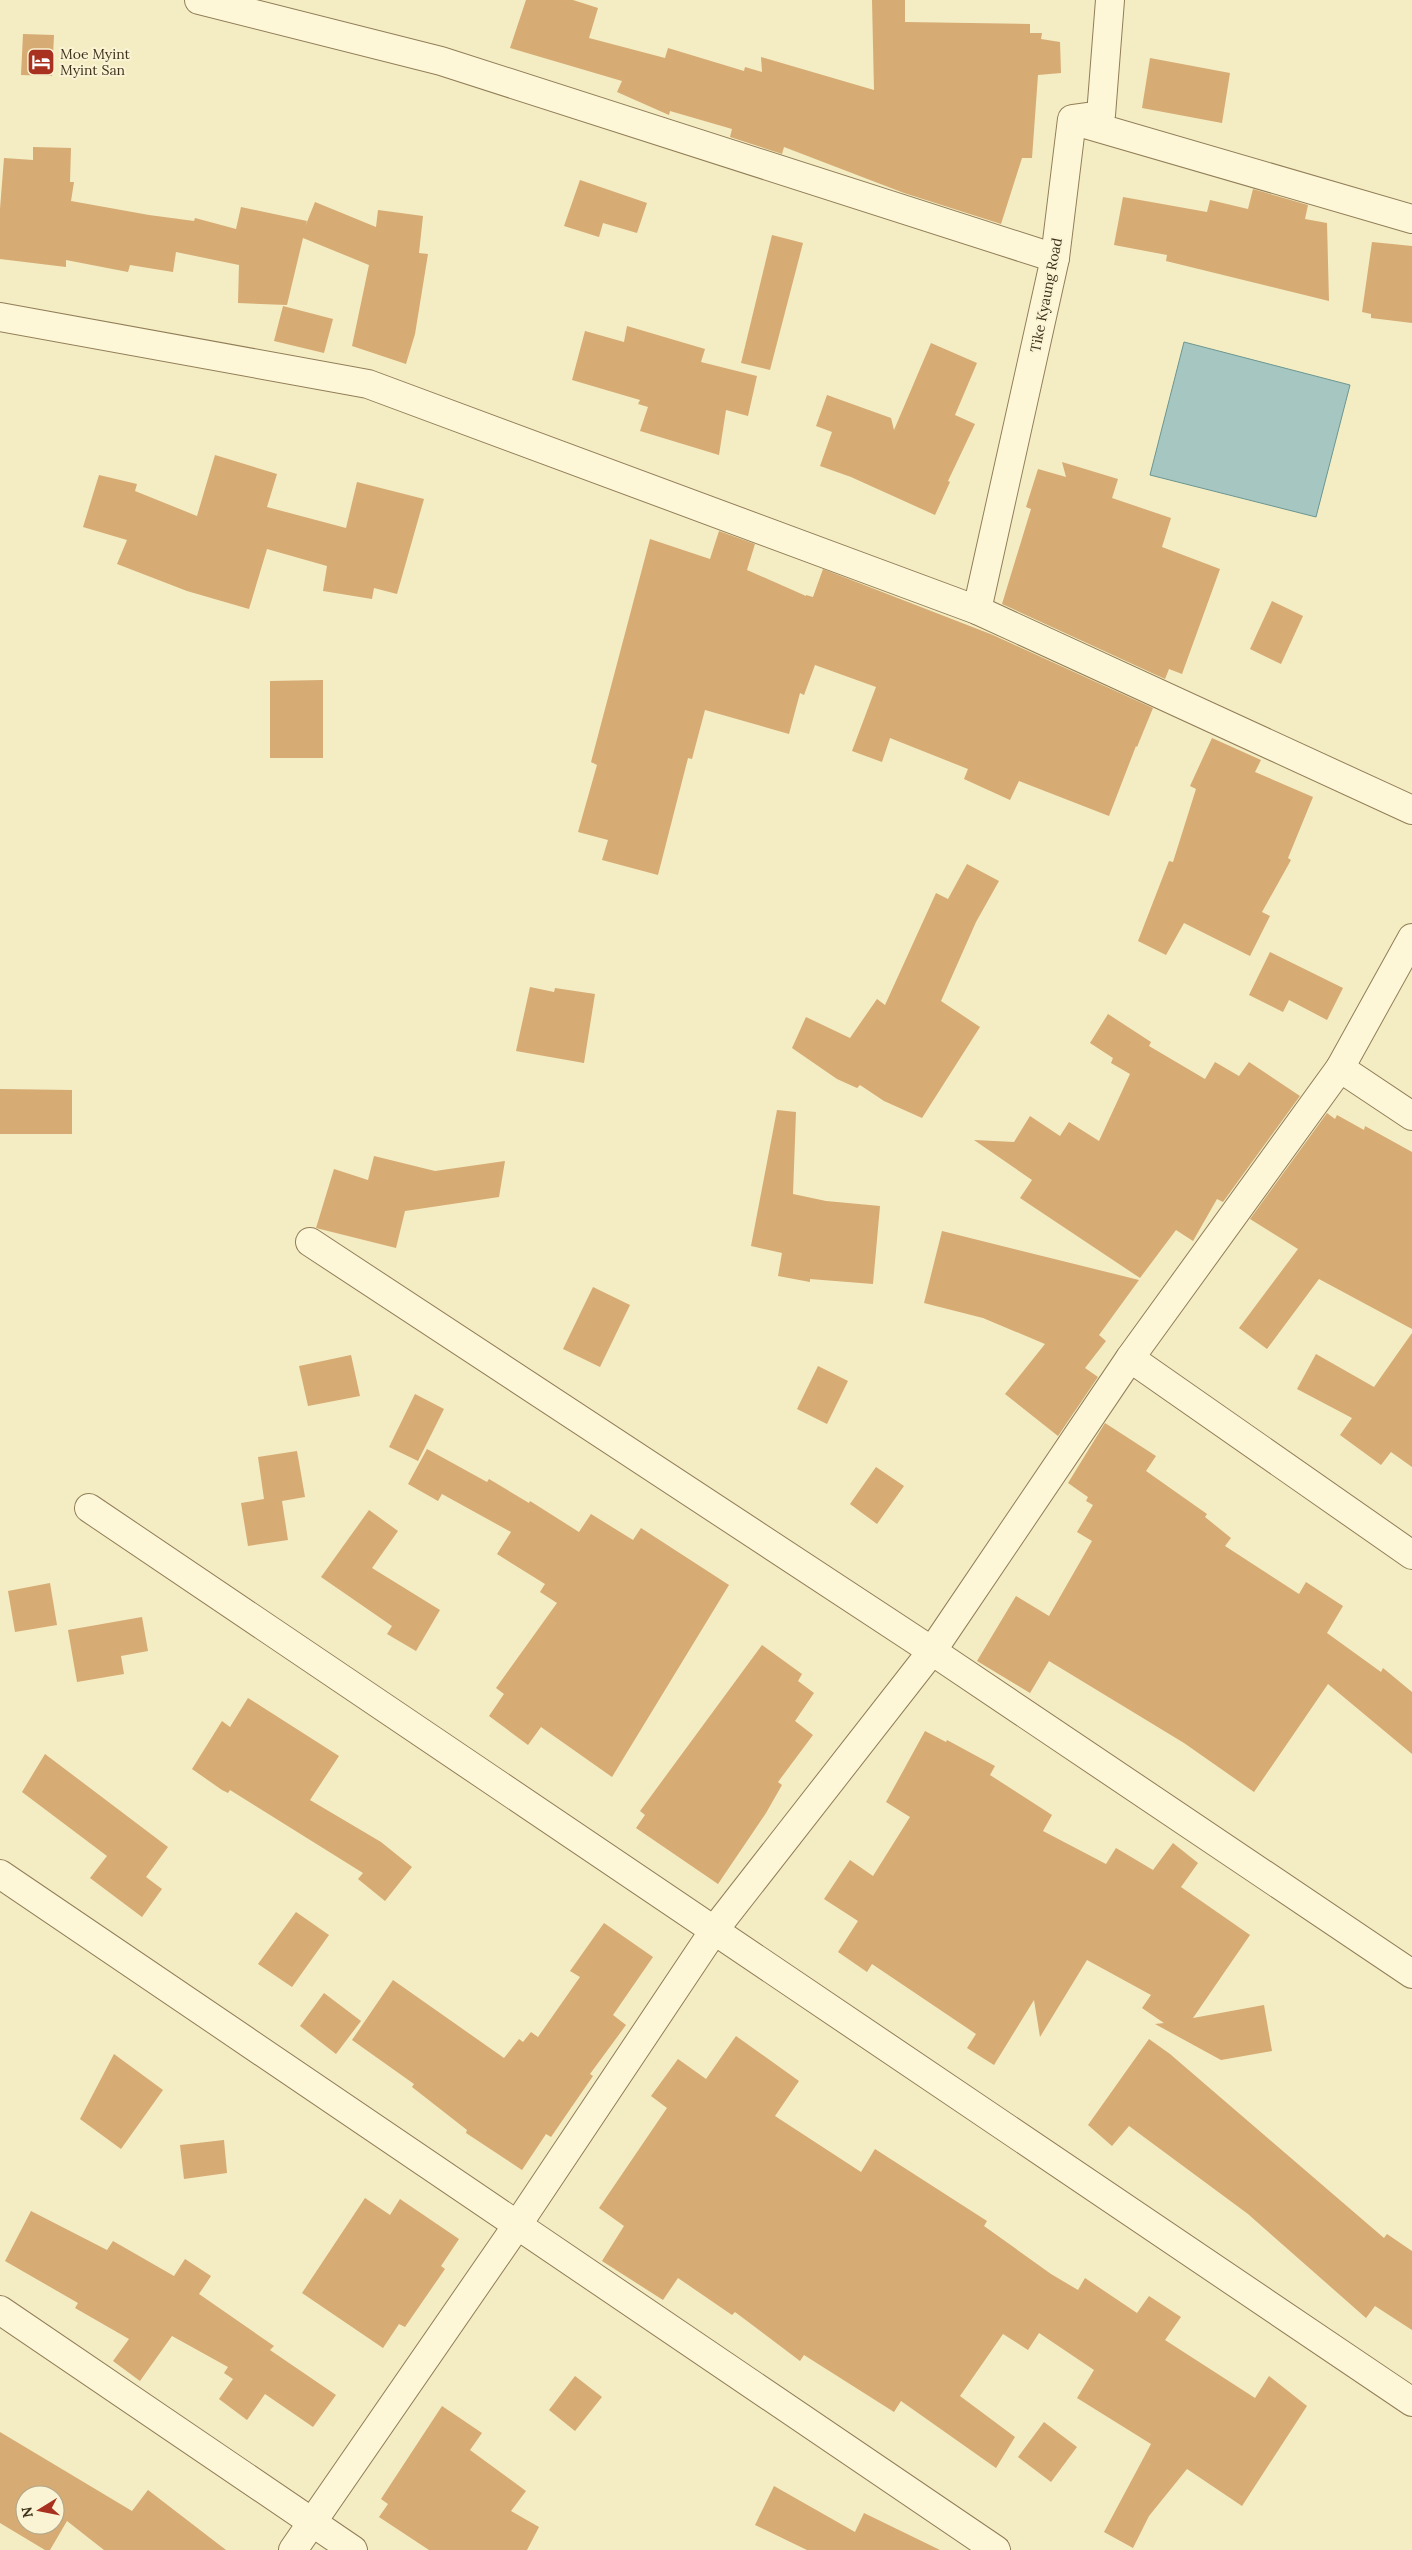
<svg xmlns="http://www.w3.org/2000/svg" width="1412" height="2550" font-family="Lora,serif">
	<rect width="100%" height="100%" fill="#f4ecc3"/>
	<polygon fill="#a6c6c1" stroke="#6b9691" points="1184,342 1350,385 1316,517 1150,475"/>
	<g fill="#d6ab74" fill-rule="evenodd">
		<polygon points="526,0 573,0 598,8 589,38 665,58 668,48 744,71 745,67 762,72 761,57 874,90 872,0 905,0 905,22 1030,24 1030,33 1042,33 1041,39 1060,42 1061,73 1038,75 1032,158 1022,158 1001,224 904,193 784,147 782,154 730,137 732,129 670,111 669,115 617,92 622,81 510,48"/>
		<polygon points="23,34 54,35 52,76 21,75"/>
		<polygon points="1150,58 1230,73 1222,123 1142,108"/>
		<polygon points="33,147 71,148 70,182 74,182 71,201 149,215 194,221 195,218 236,229 241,207 307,221 305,227 315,202 376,227 378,210 423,216 419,253 428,254 415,334 406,364 352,346 369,265 303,238 287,305 238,303 239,265 176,252 173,272 130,265 128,272 66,260 66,267 0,259 0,209 4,158 33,160"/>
		<polygon points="580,180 647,203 637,233 603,223 599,237 564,226"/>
		<polygon points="1253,189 1308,205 1305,219 1327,223 1329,301 1166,261 1167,255 1114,245 1123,197 1207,212 1210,200 1248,209"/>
		<polygon points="772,235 803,243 770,370 741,363"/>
		<polygon points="1372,242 1412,246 1412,323 1371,318 1371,314 1362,312"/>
		<polygon points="283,306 333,319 324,353 274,341"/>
		<polygon points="627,326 705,349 701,362 757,376 748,416 726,410 719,455 640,431 648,407 638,404 640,400 572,380 585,331 624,342"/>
		<polygon points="931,343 977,363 955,415 975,424 948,481 950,482 935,515 851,477 820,466 832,432 816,426 827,395 891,418 894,430"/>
		<polygon points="215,455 277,474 267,507 346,528 357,482 424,499 397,594 374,588 372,599 323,591 327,566 267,549 249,609 187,591 117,564 127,540 83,527 99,475 137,484 135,491 197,516"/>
		<polygon points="1062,462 1118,479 1112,498 1171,518 1162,547 1220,569 1182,674 1169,669 1165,679 1002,604 1031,509 1026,507 1038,469 1066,477"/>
		<polygon points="719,531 755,544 747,570 806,596 806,595 813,597 823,569 993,635 1153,708 1137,747 1136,746 1109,816 1019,781 1010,800 964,779 968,769 890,738 882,762 852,751 876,687 815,665 804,695 800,693 789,734 705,710 692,759 688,758 658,875 602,860 608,840 578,832 597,765 591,762 650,539 710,559"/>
		<polygon points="1272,601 1303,616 1281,664 1250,649"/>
		<polygon points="323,680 323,758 270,758 270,681"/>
		<polygon points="1212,738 1261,760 1255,772 1313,797 1288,858 1291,860 1262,912 1270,916 1250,956 1184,923 1166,955 1138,941 1169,861 1173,862 1196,789 1190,786"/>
		<polygon points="967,864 999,881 976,922 941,1001 980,1027 922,1118 884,1101 860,1085 857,1088 837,1079 792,1048 806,1017 850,1038 877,999 885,1005 936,893 948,899"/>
		<polygon points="1270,952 1343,988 1327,1020 1289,1000 1283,1012 1249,995"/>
		<polygon points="530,987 554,992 555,988 595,994 584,1063 516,1051"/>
		<polygon points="1108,1014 1151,1042 1149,1046 1205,1079 1215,1062 1239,1076 1249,1062 1300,1096 1223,1202 1217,1199 1193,1241 1176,1230 1140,1278 1020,1198 1032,1180 974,1140 1014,1142 1030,1116 1060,1136 1069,1122 1099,1141 1130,1074 1111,1063 1113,1058 1090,1043"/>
		<polygon points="0,1089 72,1090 72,1134 0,1134"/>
		<polygon points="777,1110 796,1112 793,1194 826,1201 880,1206 873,1284 810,1279 810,1282 778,1276 782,1253 751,1246"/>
		<polygon points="1327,1113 1335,1119 1337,1115 1364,1130 1365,1126 1412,1152 1412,1329 1319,1279 1267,1349 1239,1328 1298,1249 1250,1219"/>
		<polygon points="374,1156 435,1171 505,1161 499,1197 405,1211 396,1248 316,1228 334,1169 368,1180"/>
		<polygon points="942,1231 1139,1280 1099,1335 1106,1341 1085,1368 1098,1377 1058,1436 1005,1394 1045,1344 983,1318 924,1303"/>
		<polygon points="593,1287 630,1305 600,1367 563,1349"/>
		<polygon points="1412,1333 1412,1467 1391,1452 1381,1465 1340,1435 1352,1418 1297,1389 1316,1354 1374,1387"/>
		<polygon points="351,1355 360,1396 308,1406 299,1366"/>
		<polygon points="818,1366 848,1381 827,1424 797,1409"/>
		<polygon points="415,1394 444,1409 418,1461 389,1447"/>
		<polygon points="1105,1423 1156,1456 1146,1471 1207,1514 1205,1517 1231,1538 1225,1546 1299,1594 1306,1582 1343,1606 1327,1633 1381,1672 1383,1668 1412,1692 1412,1754 1328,1684 1254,1792 1184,1743 1049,1661 1030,1693 977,1661 1016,1596 1049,1616 1092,1541 1077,1532 1093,1505 1086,1501 1088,1497 1068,1483"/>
		<polygon points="427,1449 487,1482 489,1479 529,1503 530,1501 579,1532 591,1514 633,1540 641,1528 729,1585 612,1777 541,1727 528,1745 489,1716 504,1694 496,1688 557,1603 540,1592 545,1584 497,1554 511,1532 442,1494 438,1501 408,1484"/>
		<polygon points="297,1451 305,1497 282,1501 288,1540 248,1546 241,1503 264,1499 258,1457"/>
		<polygon points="876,1467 904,1486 877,1524 850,1504"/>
		<polygon points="369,1510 398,1531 372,1568 440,1610 416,1651 387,1634 392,1626 321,1577"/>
		<polygon points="50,1583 57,1625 15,1632 8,1591"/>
		<polygon points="142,1617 148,1651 121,1656 124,1674 77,1682 68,1630"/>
		<polygon points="762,1645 802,1674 798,1681 814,1693 795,1721 813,1735 778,1782 782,1785 766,1813 718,1884 636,1828 645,1815 640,1811"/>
		<polygon points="248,1698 339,1756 310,1800 381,1842 412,1867 385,1901 358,1879 363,1873 230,1790 228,1793 222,1790 192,1769 222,1721 230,1727"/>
		<polygon points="925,1731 946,1742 947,1740 995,1766 990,1775 1052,1815 1043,1831 1106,1864 1116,1848 1153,1870 1173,1843 1198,1863 1181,1887 1250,1935 1193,2018 1264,2005 1272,2051 1221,2060 1155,2024 1164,2023 1142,2008 1151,1995 1087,1960 1040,2037 1034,2000 994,2065 967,2048 976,2034 872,1964 867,1972 838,1952 858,1921 824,1899 850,1860 873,1876 910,1817 886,1802"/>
		<polygon points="45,1754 168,1847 146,1877 162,1889 142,1917 90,1878 107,1856 22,1792"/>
		<polygon points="296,1912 329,1935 292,1987 258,1964"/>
		<polygon points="604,1923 653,1957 613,2015 626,2025 590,2074 593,2076 551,2137 546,2134 522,2170 466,2133 467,2130 412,2087 414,2084 352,2040 393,1980 504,2058 519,2039 523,2042 531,2032 538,2037 580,1977 570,1971"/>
		<polygon points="324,1993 361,2021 336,2054 300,2026"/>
		<polygon points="736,2036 799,2081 775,2116 861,2172 875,2149 987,2221 984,2226 1051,2274 1078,2290 1085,2278 1137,2313 1149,2296 1181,2317 1165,2340 1255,2398 1269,2376 1307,2406 1242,2506 1187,2469 1149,2516 1133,2548 1104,2532 1151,2444 1077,2398 1094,2370 1039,2333 1028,2350 1003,2334 960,2396 1015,2437 996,2468 901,2401 894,2412 804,2355 800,2361 735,2312 732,2315 678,2278 663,2300 602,2261 624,2226 599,2208 667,2108 651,2096 678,2059 706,2079"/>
		<polygon points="1149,2039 1170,2054 1384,2238 1387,2234 1412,2251 1412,2330 1375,2306 1366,2318 1248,2214 1129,2126 1112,2146 1088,2125"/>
		<polygon points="114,2054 163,2090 121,2149 80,2119"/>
		<polygon points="224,2140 227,2173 184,2179 180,2145"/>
		<polygon points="365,2198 390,2215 400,2199 459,2239 441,2266 445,2269 405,2327 399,2324 383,2348 302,2293"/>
		<polygon points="31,2211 107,2250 113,2241 174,2276 185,2259 211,2276 199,2294 274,2346 270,2350 336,2395 313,2427 265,2394 247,2420 219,2399 233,2379 224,2373 228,2367 172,2336 140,2381 113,2361 129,2339 75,2308 78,2303 5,2261"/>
		<polygon points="575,2376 602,2397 575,2431 549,2410"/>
		<polygon points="442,2406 482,2433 470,2450 526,2491 511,2511 539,2527 527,2550 429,2550 379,2517 388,2504 381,2499"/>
		<polygon points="1044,2422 1077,2447 1051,2482 1018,2457"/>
		<path d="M0 2432 132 2511 148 2490 226 2550H104L67 2521 50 2550H45L0 2523ZM25 2495H55V2525H25Z"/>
		<polygon points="774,2486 855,2532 864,2513 940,2550 807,2550 755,2525"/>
	</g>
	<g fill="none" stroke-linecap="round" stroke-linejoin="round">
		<defs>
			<g id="minor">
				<polyline points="199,0 441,61 1055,258"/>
				<polyline points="1075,121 1412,219"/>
				<polyline points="0,317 368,384 977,610 1412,810"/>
				<polyline points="977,610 1055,258 1072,119 1101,115 1110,0"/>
				<polyline points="1340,1068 1412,1116"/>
				<polyline points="310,1242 932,1651 1412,1974"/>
				<polyline points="1130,1358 1412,1555"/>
				<polyline points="89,1508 1412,2402"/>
				<polyline points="0,1874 996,2550"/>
				<polyline points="0,2310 353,2550"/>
				<polyline points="293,2550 518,2224 715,1929 932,1651 1130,1358 1340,1068 1412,938"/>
			</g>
		</defs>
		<use href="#minor" stroke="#917e57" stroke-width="30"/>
		<use href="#minor" stroke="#fdf7d8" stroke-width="28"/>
	</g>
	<defs>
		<symbol id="hotel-square" viewBox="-11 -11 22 22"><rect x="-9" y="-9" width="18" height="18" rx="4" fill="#a8321f" stroke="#faf4d4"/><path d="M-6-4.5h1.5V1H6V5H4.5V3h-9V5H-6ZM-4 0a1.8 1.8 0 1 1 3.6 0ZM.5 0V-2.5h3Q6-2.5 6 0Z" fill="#fff"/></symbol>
	</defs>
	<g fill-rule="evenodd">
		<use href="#hotel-square" x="25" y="46" width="32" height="32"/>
	</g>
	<g text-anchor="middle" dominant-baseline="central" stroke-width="4" stroke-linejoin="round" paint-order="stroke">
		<g font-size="14" fill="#3f321d" stroke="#faf4d4" text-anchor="start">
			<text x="60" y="54">Moe Myint<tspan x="60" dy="16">Myint San</tspan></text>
		</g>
		<g font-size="14" fill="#3f321d" stroke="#faf4d4">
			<text transform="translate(1046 295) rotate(-79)">Tike Kyaung Road</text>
		</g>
	</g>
	<g transform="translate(40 2510) rotate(260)"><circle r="24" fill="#faf4d4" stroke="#afa68b"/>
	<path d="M0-4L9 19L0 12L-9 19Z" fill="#a8321f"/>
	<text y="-8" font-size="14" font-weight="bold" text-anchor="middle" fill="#3f321d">N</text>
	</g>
</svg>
